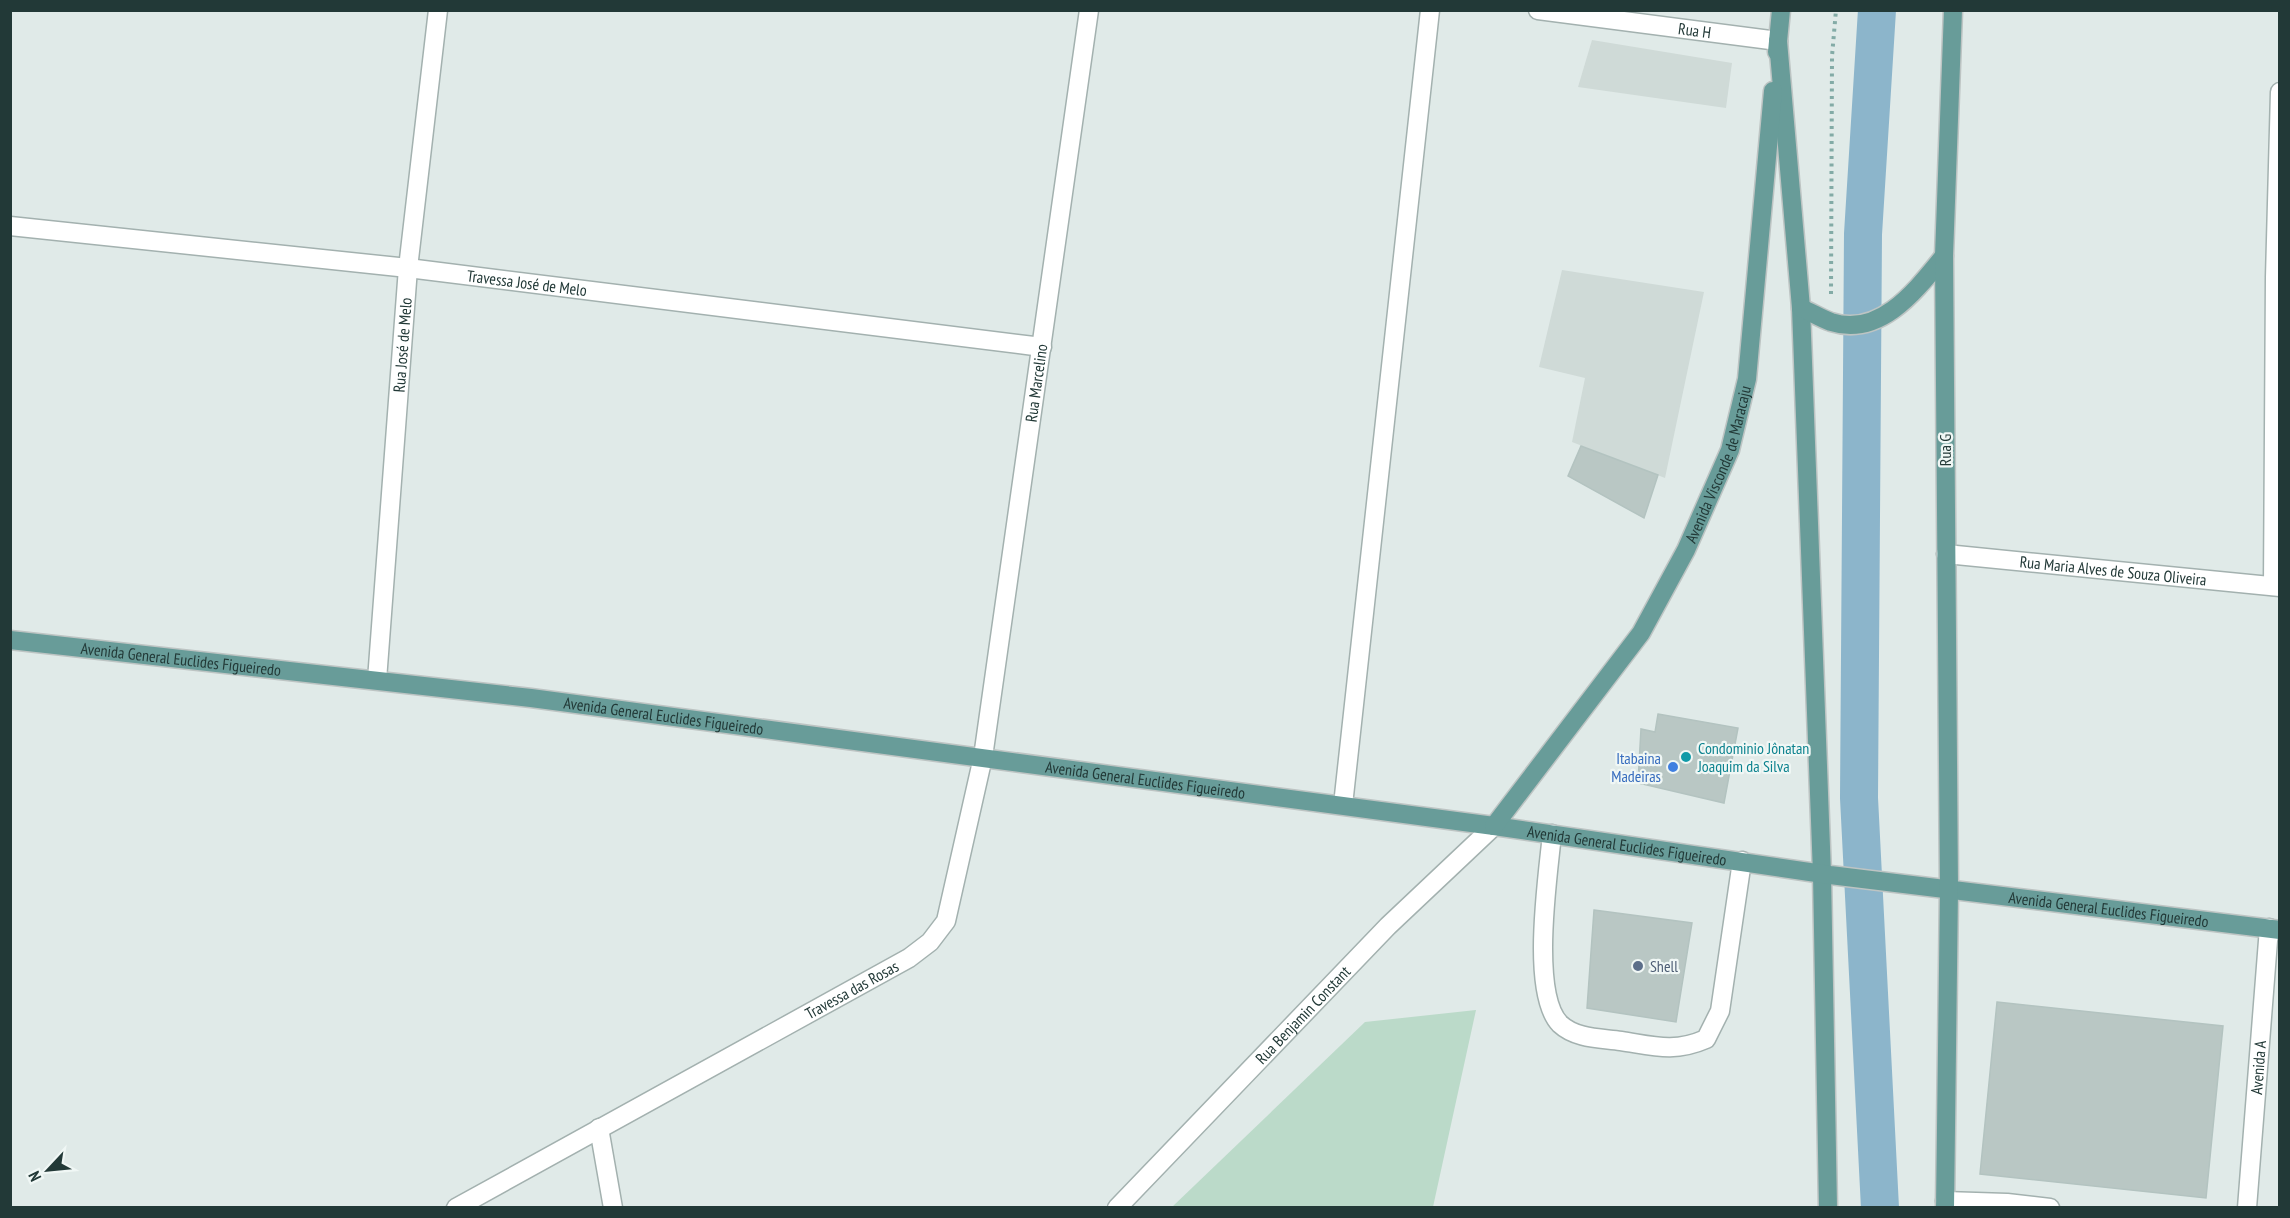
<svg xmlns="http://www.w3.org/2000/svg" width="2290" height="1218" font-family="'PT Sans Narrow',sans-serif">
	<rect width="100%" height="100%" fill="#e0eae8"/>
	<g fill="#cfdad7">
		<polygon points="1592,40 1732,63 1726,108 1578,87"/>
		<polygon points="1562,270 1704,292 1665,478 1572,442 1585,378 1539,367"/>
	</g>
	<polygon fill="#bbdac9" points="1476,1010 1433,1207 1172,1207 1365,1022"/>
	<g fill="none" stroke-linecap="round" stroke-linejoin="round">
		<polyline stroke="#8cb5cb" stroke-width="38" points="1877,10 1863,234 1859,798 1880,1208"/>
	</g>
	<g fill="#b9c7c4" stroke="#b3c3c0" stroke-width="1.5">
		<polygon points="1581,446 1658,475 1644,518 1568,476"/>
		<polygon points="1658,714 1738,728 1724,803 1638,783 1641,729 1655,732"/>
		<polygon points="1594,910 1692,923 1676,1022 1587,1008"/>
		<polygon points="1997,1002 2223,1026 2206,1198 1980,1174"/>
	</g>
	<g fill="none" stroke-linecap="round" stroke-linejoin="round">
		<defs>
			<g id="minor">
				<path id="s1" d="M1538 10 1778 41"/>
				<path id="s2" d="M10 226 408 268 1042 347"/>
				<path id="s3" d="M1946 554 2280 587"/>
				<polyline points="2273,586 2275,277 2280,92"/>
				<path id="s4" d="M377 680 408 268 438 10"/>
				<polyline points="1343,805 1430,10"/>
				<path d="M1552 834C1548 876 1530 993 1560 1024 1576 1039 1601 1038 1621 1041 1654 1046 1674 1053 1706 1039L1720 1011 1742 861"/>
				<polyline points="599,1128 613,1208"/>
				<polyline points="1945,1201 2007,1203 2050,1208"/>
				<path id="s5" d="M456 1208 909 958 930 942 946 921 983 757 1089 10"/>
				<path id="s6" d="M1117 1208 1388 926 1494 826"/>
				<path id="s7" d="M2247 1208 2269 928"/>
			</g>
			<g id="major">
				<polyline points="1778,41 1801,308 1822,874 1828,1208"/>
				<polyline points="1777,52 1781,10"/>
				<path d="M1801 308C1811 312 1820 318 1831 322 1881 338 1917 289 1944 256"/>
				<path id="s8" d="M10 640 531 698 1494 826 1830 875 2280 930"/>
				<path id="s9" d="M1494 826 1641 633 1686 550 1730 450 1747 379 1773 91"/>
				<polyline points="1945,1208 1949,889 1944,256 1953,10"/>
			</g>
		</defs>
		<use href="#minor" stroke="#a3b1af" stroke-width="21"/>
		<use href="#major" stroke="#bdc4c3" stroke-width="21"/>
		<polyline stroke="#83aba6" stroke-width="4" stroke-dasharray="3 4.5" stroke-linecap="butt" points="1831,294 1832,56 1836,10"/>
		<use href="#minor" stroke="#fff" stroke-width="18"/>
		<use href="#major" stroke="#689c99" stroke-width="18"/>
	</g>
	<circle fill="#0f9aa8" stroke="#f0f7f5" stroke-width="2" cx="1686" cy="757" r="6"/>
	<circle fill="#3f7fe0" stroke="#f0f7f5" stroke-width="2" cx="1673" cy="767" r="6"/>
	<circle fill="#5c6f8a" stroke="#f0f7f5" stroke-width="2" cx="1638" cy="966" r="6"/>
	<g text-anchor="middle" dominant-baseline="central" stroke-width="4.5" stroke-linejoin="round" paint-order="stroke">
		<g font-size="16" fill="#223937" stroke="#f0f7f5">
			<text stroke="none"><textPath href="#s1" startOffset="158">Rua H</textPath></text>
			<text stroke="none"><textPath href="#s2" startOffset="520">Travessa José de Melo</textPath></text>
			<text stroke="none"><textPath href="#s4" startOffset="336">Rua José de Melo</textPath></text>
			<text stroke="none"><textPath href="#s5" startOffset="1116">Rua Marcelino</textPath></text>
			<text transform="translate(1945 450) rotate(-90)">Rua G</text>
			<text stroke="none"><textPath href="#s9" startOffset="429">Avenida Visconde de Maracaju</textPath></text>
			<text stroke="none"><textPath href="#s3" startOffset="168">Rua Maria Alves de Souza Oliveira</textPath></text>
			<text stroke="none"><textPath href="#s8" startOffset="172">Avenida General Euclides Figueiredo</textPath></text>
			<text stroke="none"><textPath href="#s8" startOffset="658">Avenida General Euclides Figueiredo</textPath></text>
			<text stroke="none"><textPath href="#s8" startOffset="1144">Avenida General Euclides Figueiredo</textPath></text>
			<text stroke="none"><textPath href="#s8" startOffset="1630">Avenida General Euclides Figueiredo</textPath></text>
			<text stroke="none"><textPath href="#s8" startOffset="2116">Avenida General Euclides Figueiredo</textPath></text>
			<text stroke="none"><textPath href="#s5" startOffset="452">Travessa das Rosas</textPath></text>
			<text stroke="none"><textPath href="#s6" startOffset="268">Rua Benjamin Constant</textPath></text>
			<text stroke="none"><textPath href="#s7" startOffset="141">Avenida A</textPath></text>
		</g>
		<g font-size="16" fill="#0d838f" stroke="#f0f7f5" text-anchor="start">
			<text x="1698" y="748">Condominio Jônatan<tspan x="1698" dy="18">Joaquim da Silva</tspan></text>
		</g>
		<g font-size="16" fill="#366cbe" stroke="#f0f7f5" text-anchor="end">
			<text x="1661" y="758">Itabaina<tspan x="1661" dy="18">Madeiras</tspan></text>
		</g>
		<g font-size="16" fill="#4e5e75" stroke="#f0f7f5" text-anchor="start">
			<text x="1650" y="966">Shell</text>
		</g>
	</g>
	<rect width="2290" height="1218" fill="none" stroke="#223937" stroke-width="24"/>
	<g transform="translate(48 1170) rotate(244)" stroke="#f0f7f5" stroke-width="4.5" paint-order="stroke">
	<path d="M0-4.5L10 22L0 15L-10 22Z" fill="#223937"/>
	<text y="-9" font-size="16" font-weight="bold" text-anchor="middle" fill="#223937">N</text>
	</g>
</svg>
